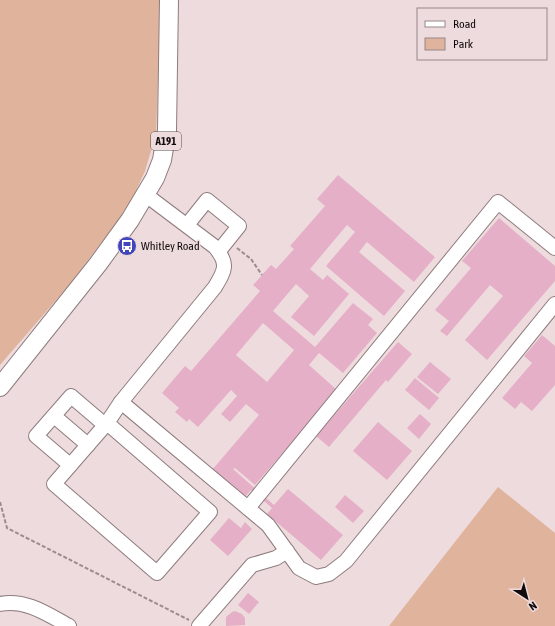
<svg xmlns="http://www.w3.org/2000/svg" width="555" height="626" font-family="'Asap Condensed',sans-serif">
	<rect width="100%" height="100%" fill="#eedbdd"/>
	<g fill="#e0b39d">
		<polygon points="0,0 161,0 156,134 145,171 134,195 117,222 70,284 0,365"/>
		<polygon points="498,487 555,533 555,626 389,626"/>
	</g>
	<g fill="#e5b0c7" fill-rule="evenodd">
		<path d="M338 175 435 257 414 282 367 242 359 252 405 291 384 316 326 266 355 232 347 225 310 269 323 280 327 275 349 294 314 336 291 317 309 296 296 284 273 311 315 347 353 303 373 319 368 325 377 333 343 373 319 353 309 365 337 390 255 485 235 468 233 469 274 505 288 489 343 535 321 560 267 514 272 508 251 490 244 498 212 470 259 415 246 404 230 422 221 414 237 396 231 390 198 427 189 419 187 422 175 412 179 408 162 393 185 366 191 371 260 291 253 285 271 265 276 269 294 249 290 246 325 206 317 199ZM263 323 294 350 267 382 236 355Z"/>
		<polygon points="499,218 555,266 555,281 487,360 465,340 503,296 490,285 447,336 440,331 449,321 435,310 471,268 462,261"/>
		<polygon points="542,335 555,346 555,385 532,411 521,402 515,409 502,398 532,363 524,356"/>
		<polygon points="398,342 412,354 388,382 386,380 329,447 316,436"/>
		<polygon points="430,362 451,379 438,394 417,377"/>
		<polygon points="415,378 439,398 429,410 405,390"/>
		<polygon points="420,414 431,424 419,439 407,428"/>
		<polygon points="378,422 412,451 387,480 353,451"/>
		<polygon points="345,495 364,511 353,523 335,507"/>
		<polygon points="229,518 241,528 245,522 252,529 228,556 210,540"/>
		<polygon points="248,593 259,602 249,614 238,605"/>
		<polygon points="235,611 242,614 245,618 245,625 226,626 226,617 232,612"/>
	</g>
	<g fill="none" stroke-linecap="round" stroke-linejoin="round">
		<defs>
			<g id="minor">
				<polyline points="187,225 207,200 239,226 219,251"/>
				<polyline points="121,402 268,525 299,568 316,577 329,574 346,561 555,304"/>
				<polyline points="54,416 88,445"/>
				<path d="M107 423 210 512 157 573 54 484 107 423 121 402 215 287C225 270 229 264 215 247L146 195"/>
				<polyline points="70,465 36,436 71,396 105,425"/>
				<polyline points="248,508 498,202 555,248"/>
				<path d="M0 604C26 599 47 614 69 626"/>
				<polyline points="199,626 252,565 276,558 287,551"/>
			</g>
			<polyline id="major" points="0,387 98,264 130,220 155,178 162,160 167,130 169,0"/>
		</defs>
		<use href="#minor" stroke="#8e7c7e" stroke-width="16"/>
		<use href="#major" stroke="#8e7c7e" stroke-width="20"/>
		<g stroke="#9a8c8e" stroke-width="2" stroke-dasharray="4 2" stroke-linecap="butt">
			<polyline points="237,248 251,259 262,275"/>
			<polyline points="0,502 7,528 189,620"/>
		</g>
		<use href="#minor" stroke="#fff" stroke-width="14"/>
		<use href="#major" stroke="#fff" stroke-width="18"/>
	</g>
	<defs>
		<symbol id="bus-disc" viewBox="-11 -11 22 22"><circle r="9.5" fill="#4345ba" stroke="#eedbdd"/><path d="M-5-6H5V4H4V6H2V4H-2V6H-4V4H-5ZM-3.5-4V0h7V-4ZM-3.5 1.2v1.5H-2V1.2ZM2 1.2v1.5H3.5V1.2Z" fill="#fff"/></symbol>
	</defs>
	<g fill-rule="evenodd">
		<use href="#bus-disc" x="116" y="235" width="22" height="22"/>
	</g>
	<g text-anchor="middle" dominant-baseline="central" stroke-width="3" stroke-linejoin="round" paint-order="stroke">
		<rect fill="#eedbdd" stroke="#54494b" stroke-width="1" x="151" y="132" width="30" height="18" rx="3"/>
		<g font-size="11" font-weight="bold" fill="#120b0c">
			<text x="166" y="141">A191</text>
		</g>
		<g font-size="12" fill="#120b0c" stroke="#eedbdd" text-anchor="start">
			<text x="141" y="246">Whitley Road</text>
		</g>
	</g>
	<rect x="417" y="8" width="130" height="52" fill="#eedbdd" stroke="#968889"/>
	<rect x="425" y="21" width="20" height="6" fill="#ffffff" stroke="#968889"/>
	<text x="453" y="28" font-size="12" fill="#120b0c">Road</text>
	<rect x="425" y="38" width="20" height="12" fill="#e0b39d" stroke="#968889"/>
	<text x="453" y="48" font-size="12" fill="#120b0c">Park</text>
	<g transform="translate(527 598) rotate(144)" stroke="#eedbdd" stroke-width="3" paint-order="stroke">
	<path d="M0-3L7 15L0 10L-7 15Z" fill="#120b0c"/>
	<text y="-6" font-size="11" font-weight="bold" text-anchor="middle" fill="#120b0c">N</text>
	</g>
</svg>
